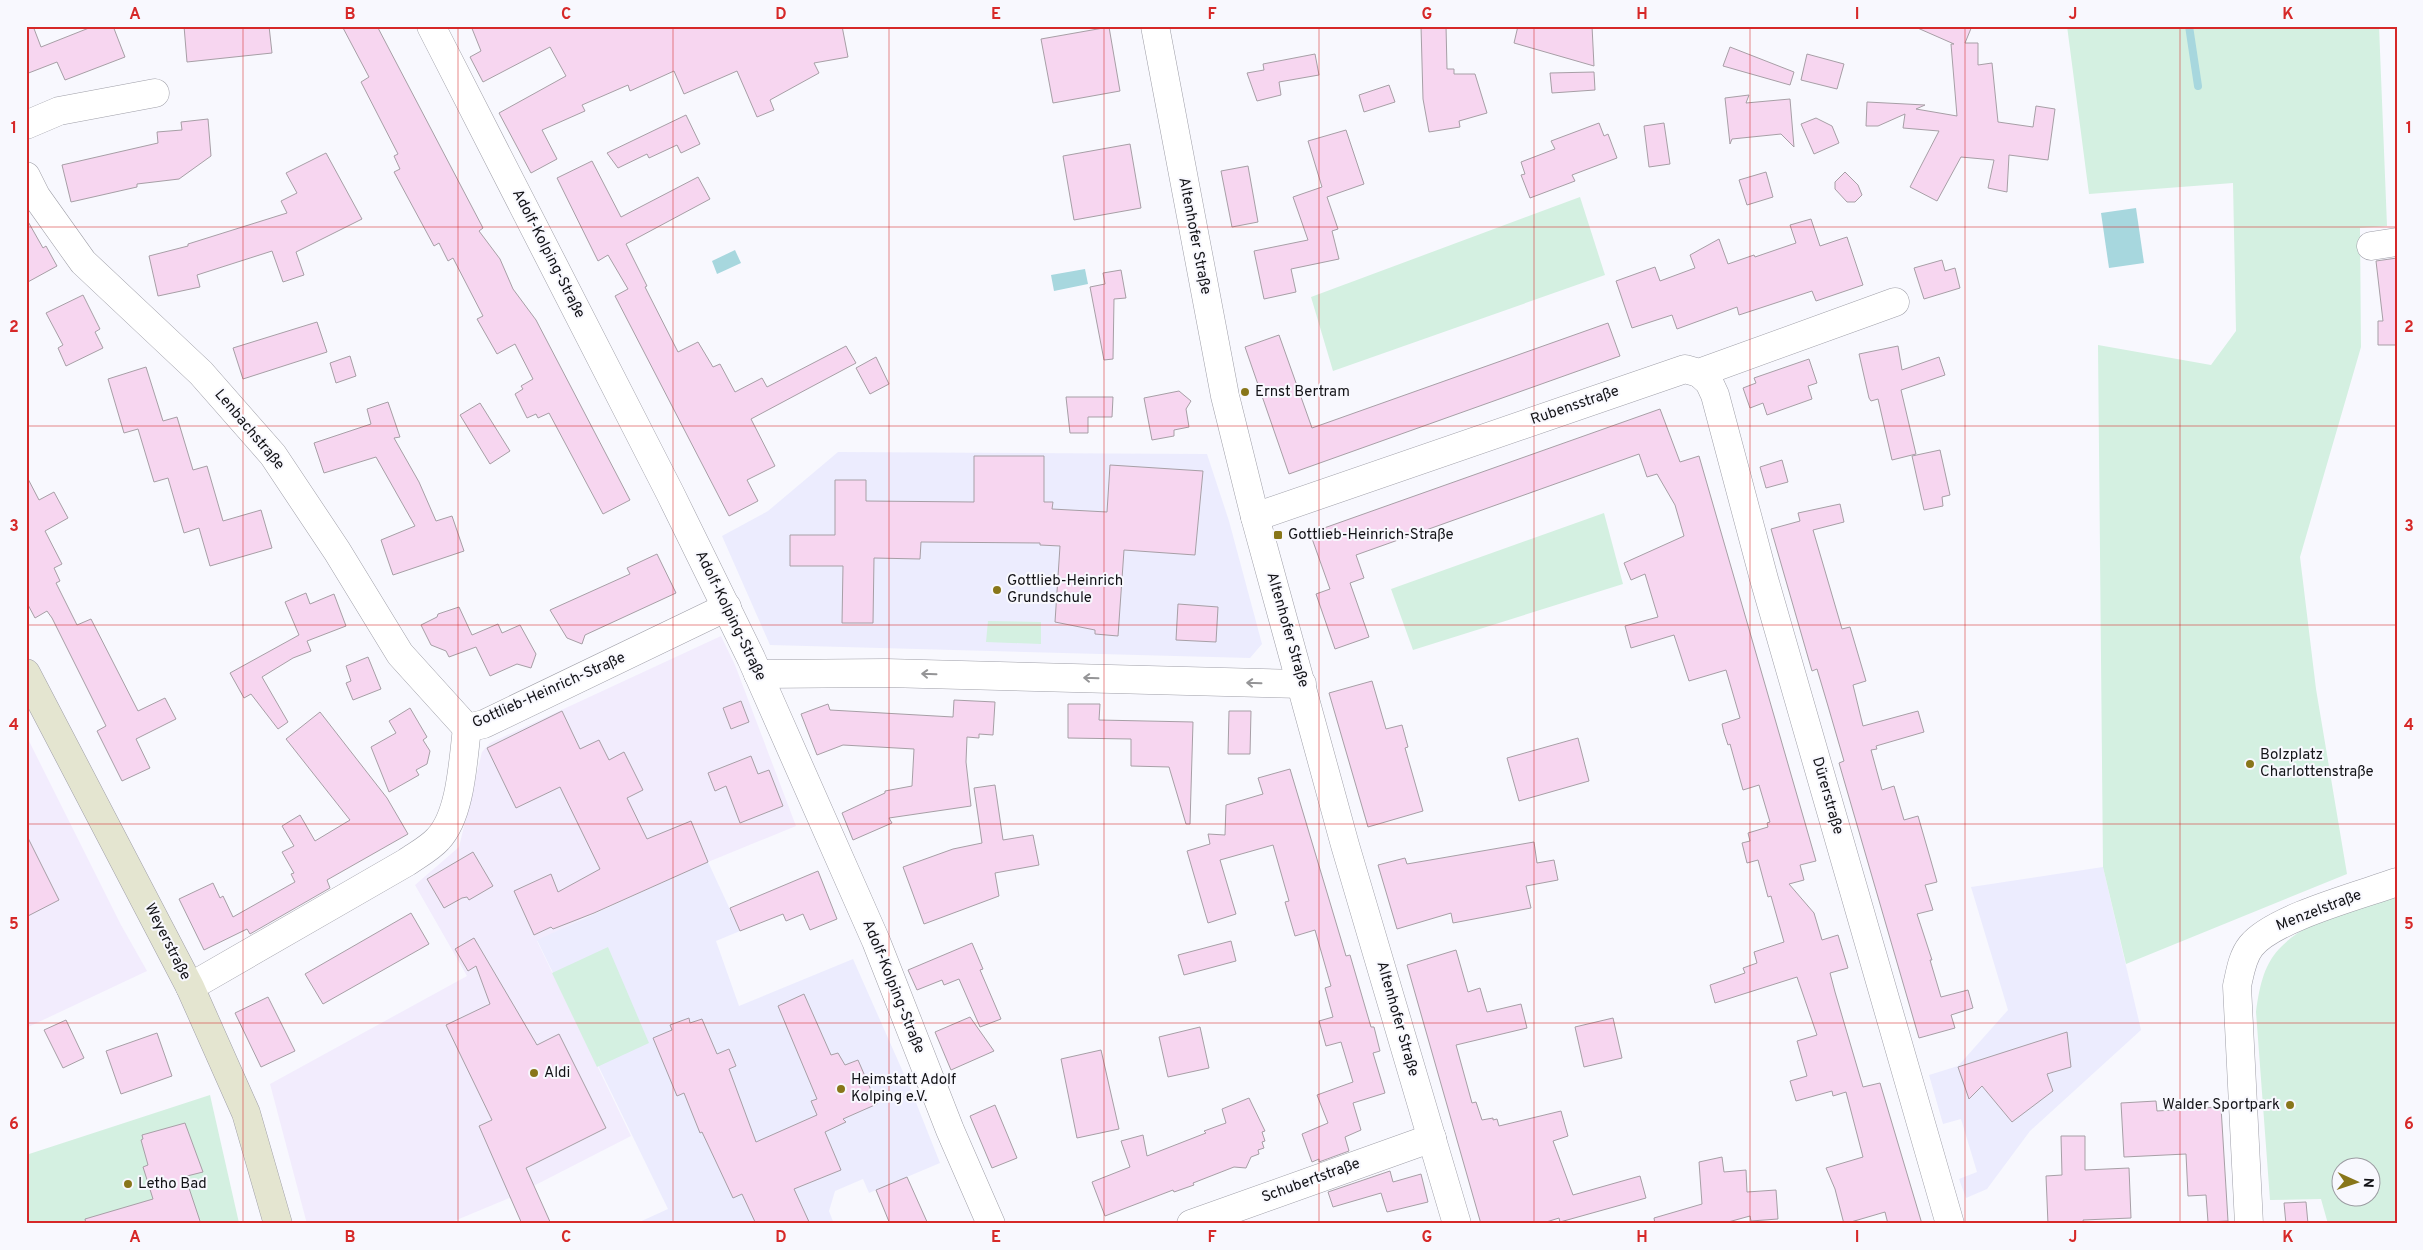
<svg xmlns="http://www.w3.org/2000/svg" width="2423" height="1250" font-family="Overpass,sans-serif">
	<rect width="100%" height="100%" fill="#f8f8fe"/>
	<g fill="#f2ecfd">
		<polygon points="721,636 735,665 796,826 708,862 594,913 537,941 631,1136 512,1197 447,1224 307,1224 270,1084 467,976 415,885 459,847 482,752 490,743"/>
		<polygon points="26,735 121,925 147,971 26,1028"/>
	</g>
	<g fill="#ececfe">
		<polygon points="838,452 1207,454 1229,521 1262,644 1250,658 770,645 722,536 768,511"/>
		<polygon points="708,862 740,931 716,941 739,1006 853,959 911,1090 940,1163 869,1193 863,1179 835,1191 829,1211 834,1224 635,1224 668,1209 537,940"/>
		<polygon points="2103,867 2141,1030 2030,1131 1987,1189 1966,1198 1959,1179 1977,1172 1961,1119 1943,1124 1929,1075 1958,1066 2008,1010 1971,887"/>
	</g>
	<g fill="#d4f0e1" fill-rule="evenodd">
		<polygon points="2067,26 2379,26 2387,226 2360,228 2361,347 2300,557 2316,689 2347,874 2126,964 2103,867 2098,345 2211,365 2236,331 2233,183 2089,194"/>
		<polygon points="1580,197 1605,275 1333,371 1311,297"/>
		<polygon points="1604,513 1623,584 1413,650 1391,589"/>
		<polygon points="988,621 1041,622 1041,644 986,642"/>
		<path d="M2397 896V1224H2328L2321 1199 2270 1200 2256 1012C2259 990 2263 966 2279 949 2306 919 2360 907 2397 896ZM2340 1168H2370V1198H2340Z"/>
		<polygon points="608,947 649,1043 597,1067 552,973"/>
		<polygon points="210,1095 239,1223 201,1224 200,1219 163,1224 26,1224 26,1155"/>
	</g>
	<g fill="#a7d7de">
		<polygon points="2136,208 2144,263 2109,268 2101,213"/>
		<polygon points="735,250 741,263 717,274 712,261"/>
		<polygon points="1085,269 1088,284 1054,291 1051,275"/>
	</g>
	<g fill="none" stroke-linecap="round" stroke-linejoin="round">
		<polyline stroke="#a7d7de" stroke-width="8" points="2189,26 2198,86"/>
	</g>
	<g fill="#f7d6f0" stroke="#a79fa6">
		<polygon points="26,26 33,26 41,47 94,26 113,26 125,57 65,80 57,62 26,74"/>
		<polygon points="184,26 269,26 272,53 187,62"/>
		<polygon points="342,26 377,26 483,228 479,231 500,259 513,289 536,320 630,500 603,514 549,413 538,418 536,414 527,418 515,394 523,389 521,386 533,379 515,344 497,354 477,319 483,316 453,258 448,261 439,243 434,246 394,172 400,169 394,156 398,154 361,82 369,77"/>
		<polygon points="471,26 842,26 848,57 814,63 819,73 770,100 774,110 757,117 737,71 684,94 674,71 630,91 628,85 582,105 585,111 542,130 557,159 531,173 499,113 566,76 550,47 483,82 470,57 481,51"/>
		<polygon points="1421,26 1446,26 1447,69 1454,69 1454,74 1475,74 1487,113 1459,121 1460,127 1429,132 1423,99"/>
		<polygon points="1518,26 1592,26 1594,66 1514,43"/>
		<polygon points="1913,26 1972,26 1965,43 1978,43 1978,65 1992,63 1998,122 2033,127 2036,106 2055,109 2048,160 2009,155 2007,192 1988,188 1994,160 1961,157 1937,201 1910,187 1939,131 1903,128 1905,114 1878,126 1866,126 1867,102 1925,105 1916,109 1957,116 1951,44 1954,44"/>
		<polygon points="1109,27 1120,91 1053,103 1041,39"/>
		<polygon points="1730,47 1794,72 1790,85 1723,66"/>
		<polygon points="1315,54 1319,75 1279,82 1281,95 1257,101 1247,73 1264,70 1263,64"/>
		<polygon points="1807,54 1844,64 1837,89 1801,80"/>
		<polygon points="1594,72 1595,90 1552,93 1550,73"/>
		<polygon points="1389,85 1395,102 1364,112 1359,95"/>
		<polygon points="1749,95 1746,103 1790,99 1794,147 1781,134 1732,139 1730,144 1725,98"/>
		<polygon points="686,115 700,144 681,153 677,145 649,158 647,154 618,168 607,153"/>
		<polygon points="1816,118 1832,126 1839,143 1814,154 1801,124"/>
		<polygon points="208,119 211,156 179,179 137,184 137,187 71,202 62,165 158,143 157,132 182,130 181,122"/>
		<polygon points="1599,123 1604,136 1608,134 1617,158 1572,175 1575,181 1530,198 1521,175 1525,174 1521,162 1555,149 1551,141"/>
		<polygon points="1664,123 1670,164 1649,167 1644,126"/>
		<polygon points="1346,130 1364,184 1327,197 1338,229 1332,231 1339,259 1291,269 1296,292 1264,299 1254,251 1308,240 1293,197 1322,187 1308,141"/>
		<polygon points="1130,144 1141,208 1074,220 1063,156"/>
		<polygon points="326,153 362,219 296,252 304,275 283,282 272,251 197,275 200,287 158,296 149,256 188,246 188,244 287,213 281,201 297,193 286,173"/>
		<polygon points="592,161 621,217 698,177 710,199 626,244 647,286 645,287 678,352 698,342 713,367 720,364 735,392 762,378 767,387 846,346 856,363 751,419 775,466 747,480 758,501 729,516 615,296 628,289 608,255 598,261 557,178"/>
		<polygon points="1248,166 1258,222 1232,227 1221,171"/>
		<polygon points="1766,172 1773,197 1747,205 1739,180"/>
		<polygon points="1845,172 1858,185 1862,195 1855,202 1847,202 1835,189 1835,182"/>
		<polygon points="26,218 43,248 46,246 57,266 26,283"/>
		<polygon points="1811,219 1820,246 1847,237 1863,285 1816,301 1812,291 1739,315 1737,307 1677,329 1672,315 1632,328 1616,281 1655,267 1660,281 1695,268 1690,255 1719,239 1728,264 1754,255 1755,257 1796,243 1790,225"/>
		<polygon points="2397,258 2397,345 2378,345 2378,321 2383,321 2376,261"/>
		<polygon points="1942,260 1945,271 1955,268 1960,288 1924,299 1914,268"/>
		<polygon points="1121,270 1126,298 1114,299 1113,359 1104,360 1090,287 1105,284 1103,273"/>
		<polygon points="83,295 100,329 95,332 103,348 66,366 58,348 63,345 46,313"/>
		<polygon points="317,322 327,352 243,379 233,348"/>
		<polygon points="1608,323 1620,356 1289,474 1245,347 1279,335 1312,428"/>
		<polygon points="1898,346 1902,370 1939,357 1945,375 1901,390 1916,454 1892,460 1878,399 1871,401 1869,398 1859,354"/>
		<polygon points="350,356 356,376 336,383 330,363"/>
		<polygon points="876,357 889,384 870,394 856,368"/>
		<polygon points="1809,359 1817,383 1808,386 1812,399 1767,415 1763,403 1750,408 1743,388 1756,383 1754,378"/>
		<polygon points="146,367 163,421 177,417 193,470 207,466 223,521 261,510 272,548 210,566 199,528 184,533 168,478 154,482 138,429 124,433 108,379"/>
		<polygon points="1179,391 1191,401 1186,409 1189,427 1174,430 1174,436 1152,440 1144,398"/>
		<polygon points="1066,397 1113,397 1112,417 1088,417 1088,433 1070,433"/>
		<polygon points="388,402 400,437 394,438 419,482 436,521 452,516 464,551 393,575 381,540 415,526 376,457 324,473 314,443 371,424 367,409"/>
		<polygon points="480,403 510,451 490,464 460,415"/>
		<polygon points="1660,409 1680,462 1699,456 1816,861 1800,865 1804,880 1789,884 1814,913 1822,940 1838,935 1848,968 1830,973 1835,992 1863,1087 1880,1083 1922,1224 1888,1224 1885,1212 1844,1224 1835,1189 1826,1168 1863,1157 1846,1092 1833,1096 1832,1091 1796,1101 1790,1081 1807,1076 1797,1041 1817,1035 1797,977 1715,1003 1710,985 1745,973 1743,968 1757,963 1754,952 1784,942 1771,896 1768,897 1758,860 1747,863 1742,843 1750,841 1748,833 1768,827 1767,823 1770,822 1759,785 1743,790 1730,744 1728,745 1724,733 1722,724 1740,718 1726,670 1689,681 1674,635 1631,648 1625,626 1658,617 1645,574 1631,580 1624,563 1684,536 1675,505 1657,474 1647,477 1639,454 1356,555 1364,578 1350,583 1369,637 1335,649 1316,594 1330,589 1310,533"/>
		<polygon points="1940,450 1950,495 1942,497 1943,506 1924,510 1912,456"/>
		<polygon points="974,456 1044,456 1044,502 1053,502 1052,509 1107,512 1110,465 1203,471 1195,555 1124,550 1118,636 1095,634 1095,630 1055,622 1060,546 1040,545 1040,543 921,542 920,559 874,558 873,623 842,623 843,566 790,566 790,535 835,535 835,480 866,480 866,501 974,502"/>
		<polygon points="1782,460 1788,482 1766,488 1760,467"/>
		<polygon points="26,475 39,500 54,492 68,518 45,531 62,564 54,568 60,581 56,583 77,625 91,619 138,711 165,698 176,719 136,739 150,768 122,781 97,731 106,726 52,618 47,611 35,618 26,601"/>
		<polygon points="1840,504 1844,522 1813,530 1842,629 1850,627 1866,681 1853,685 1863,726 1918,711 1924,732 1876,746 1877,749 1871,750 1882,790 1894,786 1904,820 1918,816 1931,861 1937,882 1925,885 1933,910 1917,914 1932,960 1930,960 1941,997 1968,990 1973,1008 1951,1015 1955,1028 1919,1038 1839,763 1844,761 1828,706 1817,669 1812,671 1771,529 1800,521 1798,513"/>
		<polygon points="657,554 676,593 585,635 582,644 567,638 550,610 630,574 627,568"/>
		<polygon points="306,593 310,604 334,594 346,626 307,641 311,651 293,658 262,677 288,722 278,729 251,694 244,698 230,673 299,635 285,602"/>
		<polygon points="1178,604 1218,607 1216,642 1176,640"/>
		<polygon points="459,607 472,635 498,624 502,633 520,625 536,654 531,668 517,664 490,676 476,647 449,657 446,651 431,645 421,625 437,617 438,614"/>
		<polygon points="368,657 381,689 353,700 346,683 351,681 346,666"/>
		<polygon points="1372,681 1386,729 1402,725 1408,747 1405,748 1423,811 1368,827 1329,693"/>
		<polygon points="954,700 995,702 993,735 979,734 979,738 967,737 966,762 971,806 889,818 892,823 853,840 842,813 885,793 885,791 912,786 914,749 843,745 817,755 801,714 828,704 830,710 953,717"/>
		<polygon points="741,701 749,722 731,729 723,708"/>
		<polygon points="1068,704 1100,704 1099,720 1193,722 1190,824 1186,824 1169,767 1131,766 1131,739 1068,738"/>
		<polygon points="410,708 427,737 423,740 430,751 427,764 416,770 419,775 389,792 371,747 396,733 389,721"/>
		<polygon points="562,711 580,749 599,740 609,760 624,752 643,790 627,798 647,839 691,821 708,862 594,913 553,929 551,927 534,935 514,891 551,874 558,892 600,869 560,787 516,808 487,748"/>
		<polygon points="1229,711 1251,711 1250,754 1228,754"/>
		<polygon points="320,712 387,798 408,834 327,880 330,888 250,934 247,929 204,950 179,899 213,883 220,898 223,896 233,917 295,882 291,874 294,873 282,852 294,846 282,826 300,815 315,841 350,820 286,739"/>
		<polygon points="1578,738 1589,781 1519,801 1507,758"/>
		<polygon points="751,756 758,774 769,770 783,806 740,823 726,786 715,791 708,773"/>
		<polygon points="1290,769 1346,956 1350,955 1371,1027 1374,1027 1380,1051 1373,1053 1385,1093 1353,1103 1361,1130 1345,1137 1349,1151 1319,1162 1319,1159 1312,1162 1302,1134 1328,1123 1317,1095 1353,1082 1341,1042 1326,1046 1319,1021 1333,1017 1325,988 1331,986 1315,930 1295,936 1285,902 1289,901 1273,845 1220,860 1236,914 1208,923 1187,851 1210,844 1208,834 1225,835 1226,805 1263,794 1258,778"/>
		<polygon points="995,785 1003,840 1033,835 1039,865 995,873 999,896 924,924 903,867 953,849 982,843 974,788"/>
		<polygon points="26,834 59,900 26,917"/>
		<polygon points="1534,842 1537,863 1554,860 1558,880 1526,886 1531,908 1453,923 1451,913 1397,929 1378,865 1405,858 1407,864"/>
		<polygon points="473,852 493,886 469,900 467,897 462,898 444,908 427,879"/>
		<polygon points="818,871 837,919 810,930 803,914 786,921 783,914 740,931 730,908"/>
		<polygon points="411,913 429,944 323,1004 305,974"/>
		<polygon points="474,938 537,1045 559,1034 606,1128 526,1168 551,1224 522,1224 479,1126 492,1120 446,1025 490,1004 476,966 468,971 455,949"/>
		<polygon points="1231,941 1236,961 1184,975 1178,955"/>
		<polygon points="972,943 983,969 980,970 1001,1019 980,1027 959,979 944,985 942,980 917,990 908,970"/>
		<polygon points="1456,950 1468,992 1480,988 1487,1012 1521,1004 1527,1028 1456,1045 1472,1103 1476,1102 1482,1120 1493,1118 1493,1120 1497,1119 1499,1126 1561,1111 1568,1136 1553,1141 1573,1195 1640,1176 1646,1198 1560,1222 1559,1218 1540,1224 1481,1224 1407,965"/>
		<polygon points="804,994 831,1055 838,1053 845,1065 858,1060 877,1104 843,1119 846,1122 825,1132 841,1170 794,1189 810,1224 756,1224 742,1194 733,1198 702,1132 700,1133 684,1093 677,1096 653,1038 672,1030 670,1025 689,1018 690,1023 702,1019 717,1054 729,1049 736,1066 729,1069 756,1142 817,1115 811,1101 817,1099 778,1006"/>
		<polygon points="268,997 295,1051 261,1067 235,1013"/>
		<polygon points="970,1017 994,1051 951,1070 935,1032"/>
		<polygon points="1613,1018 1622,1058 1584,1067 1575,1027"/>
		<polygon points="66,1020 84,1058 63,1068 44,1030"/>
		<polygon points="1200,1027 1209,1068 1168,1077 1159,1037"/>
		<polygon points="2067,1032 2071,1067 2047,1074 2053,1091 2012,1122 1982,1086 1969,1099 1958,1067"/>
		<polygon points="157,1033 172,1076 121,1094 106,1051"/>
		<polygon points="1101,1050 1119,1129 1077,1138 1061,1059"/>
		<polygon points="1249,1098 1265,1131 1262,1132 1265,1141 1262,1142 1264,1148 1258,1150 1259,1154 1251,1157 1246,1168 1234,1167 1193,1183 1194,1185 1174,1192 1173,1190 1105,1216 1092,1182 1130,1167 1121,1141 1143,1135 1147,1156 1206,1133 1204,1131 1226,1123 1222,1109"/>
		<polygon points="2156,1101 2157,1111 2221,1107 2228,1221 2208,1222 2206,1195 2188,1196 2186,1154 2124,1157 2121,1103"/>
		<polygon points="995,1105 1017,1158 992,1168 970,1116"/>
		<polygon points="185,1123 203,1172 187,1176 186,1179 201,1224 86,1224 85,1219 153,1199 143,1167 148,1165 141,1140 143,1139 142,1135"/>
		<polygon points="2061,1136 2085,1136 2085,1170 2129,1168 2131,1218 2083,1220 2084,1224 2048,1224 2046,1176 2062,1175"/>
		<polygon points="1722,1157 1724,1172 1746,1170 1747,1192 1776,1190 1778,1219 1751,1221 1750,1216 1721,1224 1655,1224 1654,1218 1702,1204 1699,1162"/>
		<polygon points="1390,1171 1393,1182 1421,1174 1428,1202 1387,1212 1381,1193 1333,1207 1328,1192"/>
		<polygon points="907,1177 928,1224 890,1224 876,1190"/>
		<polygon points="2306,1202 2308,1224 2286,1224 2284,1203"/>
	</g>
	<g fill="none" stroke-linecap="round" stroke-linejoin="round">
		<defs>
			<g id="street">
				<polyline points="431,26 670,493 751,658 876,941 950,1130 991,1224"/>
				<polyline points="1155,26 1225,396 1255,517 1345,845 1457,1224"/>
				<polyline points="26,125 59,111 155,93"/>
				<polyline points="26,176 36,196 83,262 201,373 273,455 337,551 400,654 467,728"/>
				<polyline points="2371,246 2397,242"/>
				<polyline points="1699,373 1709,382 1715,395 1764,579 1950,1224"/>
				<polyline points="1255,517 1685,369 1699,373 1895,302"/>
				<polyline points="758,674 886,673 1302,684"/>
				<path d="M190 987 407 862C417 855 430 848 438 839 461 815 463 760 467 728L484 724 727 607"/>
				<polyline points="1191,1224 1432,1138"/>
				<path d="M2249 1224 2237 986C2240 973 2242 957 2251 946 2273 918 2361 895 2397 882"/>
			</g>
			<polyline id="secondary" points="26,673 190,987 246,1113 278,1224"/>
		</defs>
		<use href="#street" stroke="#9f9fa8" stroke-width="29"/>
		<use href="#secondary" stroke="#9f9fa8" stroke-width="29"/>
		<use href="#street" stroke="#fff" stroke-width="28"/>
		<use href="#secondary" stroke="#e4e5d0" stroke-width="28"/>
	</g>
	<defs><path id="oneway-shaft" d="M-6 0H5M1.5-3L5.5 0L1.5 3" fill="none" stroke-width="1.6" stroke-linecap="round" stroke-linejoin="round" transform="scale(1.25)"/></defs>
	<g stroke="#959597">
		<use href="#oneway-shaft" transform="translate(929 674) rotate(-178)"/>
		<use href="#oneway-shaft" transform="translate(1091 678) rotate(-178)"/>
		<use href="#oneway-shaft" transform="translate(1254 683) rotate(-178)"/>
	</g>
	<path fill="none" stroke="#d62828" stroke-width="1" stroke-opacity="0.55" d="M243 26V1224M458 26V1224M673 26V1224M889 26V1224M1104 26V1224M1319 26V1224M1534 26V1224M1750 26V1224M1965 26V1224M2180 26V1224M26 227H2397M26 426H2397M26 625H2397M26 824H2397M26 1023H2397"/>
	<g fill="#88761a" stroke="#f8f8fe" stroke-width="2">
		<circle cx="1245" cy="392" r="5"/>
		<rect x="1273" y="530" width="10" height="10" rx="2.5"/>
		<circle cx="997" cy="590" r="5"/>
		<circle cx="2250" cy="764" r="5"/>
		<circle cx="534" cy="1073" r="5"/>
		<circle cx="841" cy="1089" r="5"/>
		<circle cx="2290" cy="1105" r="5"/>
		<circle cx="128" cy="1184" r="5"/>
	</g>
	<g text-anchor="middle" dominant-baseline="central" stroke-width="4" stroke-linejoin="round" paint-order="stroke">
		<g font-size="15" fill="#131317" stroke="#f8f8fe">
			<text transform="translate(1194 236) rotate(79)">Altenhofer Straße</text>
			<text transform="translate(548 254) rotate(63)">Adolf-Kolping-Straße</text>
			<text transform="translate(1575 406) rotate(-19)">Rubensstraße</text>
			<text transform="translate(249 430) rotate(50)">Lenbachstraße</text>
			<text transform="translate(730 616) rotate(64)">Adolf-Kolping-Straße</text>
			<text transform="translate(1287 630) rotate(74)">Altenhofer Straße</text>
			<text transform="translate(549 691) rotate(-24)">Gottlieb-Heinrich-Straße</text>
			<text transform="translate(1827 796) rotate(74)">Dürerstraße</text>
			<text transform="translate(2319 911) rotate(-21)">Menzelstraße</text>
			<text transform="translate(167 942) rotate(63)">Weyerstraße</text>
			<text transform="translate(893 987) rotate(68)">Adolf-Kolping-Straße</text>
			<text transform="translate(1397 1019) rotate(74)">Altenhofer Straße</text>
			<text transform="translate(1311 1181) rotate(-20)">Schubertstraße</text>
		</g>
		<g font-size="15" fill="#131317" stroke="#f8f8fe" text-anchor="start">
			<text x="1255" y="392">Ernst Bertram</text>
			<text x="1288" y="535">Gottlieb-Heinrich-Straße</text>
			<text x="1007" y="581">Gottlieb-Heinrich<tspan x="1007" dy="17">Grundschule</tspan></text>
			<text x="2260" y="755">Bolzplatz<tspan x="2260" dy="17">Charlottenstraße</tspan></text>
			<text x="544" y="1073">Aldi</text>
			<text x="851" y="1080">Heimstatt Adolf<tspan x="851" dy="17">Kolping e.V.</tspan></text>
			<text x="2280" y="1105" text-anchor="end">Walder Sportpark</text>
			<text x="138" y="1184">Letho Bad</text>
		</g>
	</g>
	<rect width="2423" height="1250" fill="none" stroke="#f8f8fe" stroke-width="55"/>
	<g transform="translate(2356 1182) rotate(93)"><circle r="24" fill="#f8f8fe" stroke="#9c9ca2"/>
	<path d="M0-4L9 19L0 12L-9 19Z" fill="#88761a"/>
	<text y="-8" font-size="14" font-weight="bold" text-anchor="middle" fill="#131317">N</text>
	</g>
	<rect x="28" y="28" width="2368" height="1194" fill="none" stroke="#d62828" stroke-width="2"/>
	<g font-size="16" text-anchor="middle" font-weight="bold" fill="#d62828">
		<text x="135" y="19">A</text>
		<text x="350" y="19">B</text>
		<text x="566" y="19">C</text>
		<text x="781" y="19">D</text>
		<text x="996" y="19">E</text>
		<text x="1212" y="19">F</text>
		<text x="1427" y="19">G</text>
		<text x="1642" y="19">H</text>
		<text x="1857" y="19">I</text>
		<text x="2073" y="19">J</text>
		<text x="2288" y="19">K</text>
		<text x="14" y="133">1</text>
		<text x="2409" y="133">1</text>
		<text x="14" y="332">2</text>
		<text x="2409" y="332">2</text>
		<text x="14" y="531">3</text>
		<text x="2409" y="531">3</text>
		<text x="14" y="730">4</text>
		<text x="2409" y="730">4</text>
		<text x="14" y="929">5</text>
		<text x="2409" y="929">5</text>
		<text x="14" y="1129">6</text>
		<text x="2409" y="1129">6</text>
		<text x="135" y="1242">A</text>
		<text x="350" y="1242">B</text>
		<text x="566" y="1242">C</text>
		<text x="781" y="1242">D</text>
		<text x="996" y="1242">E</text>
		<text x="1212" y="1242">F</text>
		<text x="1427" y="1242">G</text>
		<text x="1642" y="1242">H</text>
		<text x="1857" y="1242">I</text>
		<text x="2073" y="1242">J</text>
		<text x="2288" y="1242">K</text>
	</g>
</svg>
